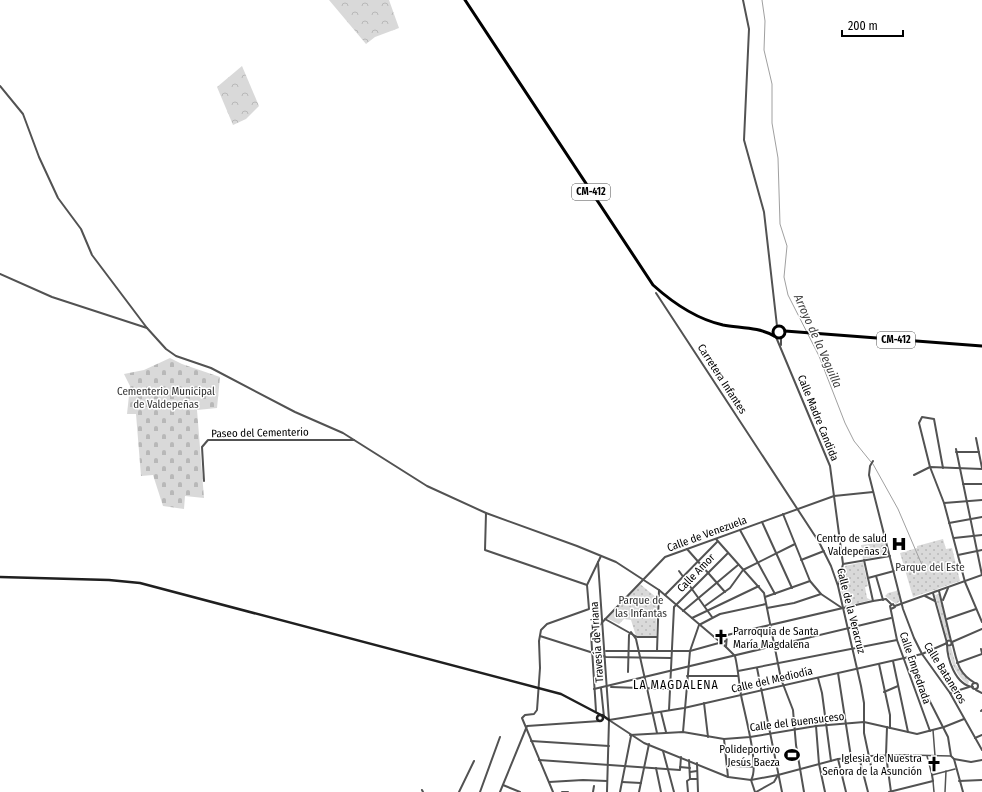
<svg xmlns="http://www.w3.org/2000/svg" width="982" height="792" font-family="'Fira Sans Condensed',sans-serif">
	<defs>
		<pattern id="green-dots" width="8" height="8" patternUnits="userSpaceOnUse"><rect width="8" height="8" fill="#d9d9d9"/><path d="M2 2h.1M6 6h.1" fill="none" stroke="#b8b8b8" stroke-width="1.8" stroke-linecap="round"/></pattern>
		<pattern id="forest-crowns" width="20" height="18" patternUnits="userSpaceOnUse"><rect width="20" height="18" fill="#d9d9d9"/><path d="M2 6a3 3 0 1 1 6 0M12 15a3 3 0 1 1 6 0" fill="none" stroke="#b8b8b8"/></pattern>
		<pattern id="cemetery-stones" width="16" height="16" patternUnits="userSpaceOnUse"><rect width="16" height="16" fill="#d9d9d9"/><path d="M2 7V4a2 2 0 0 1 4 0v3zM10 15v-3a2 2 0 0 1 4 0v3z" fill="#b8b8b8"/></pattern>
	</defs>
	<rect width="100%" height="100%" fill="#fff"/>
	<g fill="url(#green-dots)">
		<polygon points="943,539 946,549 952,548 960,581 937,589 936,592 934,590 913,597 900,553 917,548 917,546"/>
		<polygon points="884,542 888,554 863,559 861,545"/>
		<polygon points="863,562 868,586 865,587 867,598 871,600 845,606 841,590 845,566"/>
		<polygon points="640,584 657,598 656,636 636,636 631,620 624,619 619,624 607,618"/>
		<polygon points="898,589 900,601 896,604 885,596 888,593 896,591"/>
		<polygon points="939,594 950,638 947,639 935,595"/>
		<path d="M948 647H951L956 665 969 681 968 685C955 674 951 663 948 647Z"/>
	</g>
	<g fill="url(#forest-crowns)">
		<polygon points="329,0 389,0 399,28 375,37 366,44"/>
		<polygon points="242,66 259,106 246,119 233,125 217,87"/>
	</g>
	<polygon fill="url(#cemetery-stones)" points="170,358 182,364 220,377 217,408 197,410 204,498 185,496 184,509 163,506 153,475 141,476 136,414 127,414 130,386 124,374 144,370"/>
	<polygon fill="#d9d9d9" points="616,610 624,617 619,624 607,618"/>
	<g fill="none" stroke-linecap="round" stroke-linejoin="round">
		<g stroke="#a0a0a0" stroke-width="1">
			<polyline points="762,0 765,21 764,50 772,84 772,123 778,158 780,224 787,246 784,277 788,295 819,356 845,423 854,441 871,462"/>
			<polyline points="873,464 898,509 925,572"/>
		</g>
		<g stroke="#525252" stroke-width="1.5">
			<polyline points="933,730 935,756"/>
			<polyline points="909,755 951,756"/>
			<polyline points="927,756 932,775 955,769"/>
			<polyline points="727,766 753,767"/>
			<polyline points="933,781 934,792"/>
			<polyline points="945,792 946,771"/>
		</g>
		<g stroke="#525252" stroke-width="2">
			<polyline points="0,86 23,114 39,157 58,198 81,229 92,255 147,328"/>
			<polyline points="656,293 819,542 831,566 838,586 861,686 864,703 864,733 871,766"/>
			<polyline points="776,337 830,466 843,564 838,585"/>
			<polyline points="781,337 781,345"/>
			<polyline points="976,438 982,468"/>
			<polyline points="956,449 982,575"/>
			<polyline points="956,452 979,452"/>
			<polyline points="873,461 870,466 869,475 903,609 914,638 922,654 950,693 982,750"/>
			<polyline points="982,469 930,467 944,503 965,582 982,622"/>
			<polyline points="914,475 930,467 919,423 922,417 934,419 943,468"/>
			<polyline points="204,481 202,447 208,440 354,440"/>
			<polyline points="963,484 982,484"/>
			<polyline points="944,503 982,500"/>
			<polyline points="486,513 485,550 587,585 601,556"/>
			<polyline points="783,514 810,581 821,594 842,608"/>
			<polyline points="762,522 792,588"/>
			<polyline points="949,523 982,517"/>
			<polyline points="740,530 775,594"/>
			<polyline points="954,538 982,535"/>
			<polyline points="716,539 764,593 781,679 793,710 796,745 804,792"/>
			<polyline points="687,549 725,592"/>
			<polyline points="958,555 982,550"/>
			<polyline points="801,560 824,551"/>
			<polyline points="864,560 873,601"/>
			<polyline points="598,562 609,720 607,792"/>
			<polyline points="843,564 890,556"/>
			<polyline points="679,571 712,617"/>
			<polyline points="876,576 883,600"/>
			<polyline points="868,578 894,571"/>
			<polyline points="939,591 951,641"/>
			<polyline points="933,593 947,643"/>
			<polyline points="665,595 717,542"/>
			<polyline points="925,596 935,601"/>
			<polyline points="765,597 810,581"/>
			<polyline points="943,600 948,588"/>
			<polyline points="705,606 730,588 743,570 795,544"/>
			<polyline points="895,606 982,575"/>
			<polyline points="767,608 794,603 821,594"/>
			<polyline points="891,609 895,607 893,604 890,606 897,640 930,731"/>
			<polyline points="683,611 738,565"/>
			<polyline points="692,618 759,586"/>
			<polyline points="605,619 637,637 657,637"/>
			<polyline points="947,619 976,609"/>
			<polyline points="540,636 606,657 671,658"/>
			<circle cx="949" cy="643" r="2.5"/>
			<path d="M952 642C957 660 957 673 975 683"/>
			<polyline points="952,642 982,629"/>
			<path d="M947 644C947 658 955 685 973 687"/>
			<polyline points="726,647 727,635 873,601 886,599 891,604"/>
			<polyline points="981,649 982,653"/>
			<polyline points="606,651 690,651 726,641"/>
			<polyline points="657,651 659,590"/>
			<polyline points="912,657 918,678 948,737 951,756 954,759 963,792"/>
			<polyline points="893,661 908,732"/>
			<polyline points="957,663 982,654"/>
			<polyline points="879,664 890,715 890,728"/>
			<polyline points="757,668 782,792"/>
			<polyline points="738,671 897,640"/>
			<polyline points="628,672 629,635 631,632 636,639 657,733"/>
			<polyline points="838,673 851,757"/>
			<polyline points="687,676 738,676"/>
			<polyline points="818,678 822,693 831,761"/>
			<circle cx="975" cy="686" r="3"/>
			<polyline points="611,687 669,689"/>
			<polyline points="601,688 604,717"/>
			<polyline points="594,689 891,618"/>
			<polyline points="976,690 982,693"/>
			<polyline points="884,692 898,686"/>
			<polyline points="950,693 969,687"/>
			<polyline points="704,703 708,737"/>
			<polyline points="669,710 674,607 728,553"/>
			<polyline points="596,711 591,634 665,557 834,496 873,492"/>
			<polyline points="981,711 982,710"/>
			<polyline points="661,712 666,732"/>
			<polyline points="609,720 684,708 922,654 947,643"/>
			<polyline points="609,720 644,743 728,777 751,780 778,775 838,759 869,756 909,755"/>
			<polyline points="816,726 819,764 825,792"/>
			<polyline points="887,727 886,755 891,792"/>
			<polyline points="683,732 690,651 699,625 720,614 766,604"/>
			<polyline points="630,735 683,732 724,739 750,737 816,726 864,722 917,734 944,727 964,719"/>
			<polyline points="975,738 982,735"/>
			<polyline points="724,739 728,777"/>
			<polyline points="531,741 609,746"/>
			<polyline points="663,751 674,792"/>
			<polyline points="857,758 860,761 868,792"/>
			<polyline points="838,759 846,792"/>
			<polyline points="954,759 971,762 982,760"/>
			<polyline points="539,760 680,770 681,757"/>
			<polyline points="689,760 690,779 697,779"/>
			<polyline points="697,763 698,792"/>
			<polyline points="680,767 690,768"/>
			<polyline points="656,768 661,792"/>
			<polyline points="690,772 697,771"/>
			<polyline points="751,780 755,792"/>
			<polyline points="959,781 982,780"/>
			<polyline points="549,782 583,780 607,781"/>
			<polyline points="622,782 641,783"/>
			<polyline points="503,785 520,792"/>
			<polyline points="422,790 423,792"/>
			<polyline points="459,792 474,761"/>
			<polyline points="480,792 500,737"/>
			<polyline points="500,792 527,726 600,721"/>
			<polyline points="553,792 522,718 525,715 534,714 537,710 540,668 539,641 541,630 547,624 589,609 587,585"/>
			<polyline points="562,792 568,792"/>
			<polyline points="593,792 594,786"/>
			<polyline points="620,792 631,736"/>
			<polyline points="639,792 649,744"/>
			<polyline points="688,792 687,781 690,779"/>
			<polyline points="756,792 774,782 778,775"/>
			<polyline points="889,792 933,781 932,775"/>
		</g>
		<g stroke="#525252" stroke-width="2">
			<polyline points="743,0 749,29 744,140 764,212 777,326"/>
			<path d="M0 274 52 297 147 328 166 349 176 356 211 368 295 412 343 433 427 486 486 513 577 546 616 562 659 590 726 647 735 656C738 668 739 682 741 695 744 712 760 767 751 780"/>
		</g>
		<g stroke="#1f1f1f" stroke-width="2.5">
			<polyline points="0,577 109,580 140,583 561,694 601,715"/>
			<circle cx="600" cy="718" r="3"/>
			<polyline points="602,715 609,720"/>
		</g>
		<g stroke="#000" stroke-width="3">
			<path d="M465 0 653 285C673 303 696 319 723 325 740 328 759 327 774 336"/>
			<circle cx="779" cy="332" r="6"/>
			<polyline points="785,331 982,346"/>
		</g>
	</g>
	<defs>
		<symbol id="hospital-bare" viewBox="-9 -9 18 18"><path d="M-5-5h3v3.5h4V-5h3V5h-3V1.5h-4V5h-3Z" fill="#000" stroke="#fff" stroke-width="2.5" paint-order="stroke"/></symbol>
		<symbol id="church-bare" viewBox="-9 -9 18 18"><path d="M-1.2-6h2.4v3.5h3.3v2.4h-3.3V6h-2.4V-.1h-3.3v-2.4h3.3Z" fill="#000" stroke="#fff" stroke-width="2.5" paint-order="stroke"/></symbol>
		<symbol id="stadium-bare" viewBox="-9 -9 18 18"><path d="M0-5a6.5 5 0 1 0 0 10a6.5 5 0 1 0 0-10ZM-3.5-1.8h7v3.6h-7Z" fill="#000" stroke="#fff" stroke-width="2.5" paint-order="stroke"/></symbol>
	</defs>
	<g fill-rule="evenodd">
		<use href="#hospital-bare" x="888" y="533" width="22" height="22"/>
		<use href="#church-bare" x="710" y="626" width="22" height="22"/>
		<use href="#stadium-bare" x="781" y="744" width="22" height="22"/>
		<use href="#church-bare" x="923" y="753" width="22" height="22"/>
	</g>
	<g text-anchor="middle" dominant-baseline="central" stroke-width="3" stroke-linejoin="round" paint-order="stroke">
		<g fill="#fff" stroke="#4c4c4c" stroke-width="1">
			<rect x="572" y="184" width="38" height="16" rx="3"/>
			<rect x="877" y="332" width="38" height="16" rx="3"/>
		</g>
		<g font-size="10" font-weight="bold" fill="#000">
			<text x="591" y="192">CM-412</text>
			<text x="896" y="340">CM-412</text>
		</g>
		<g font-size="11" fill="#000" stroke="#fff">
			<text transform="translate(722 379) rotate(57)">Carretera Infantes</text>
			<text transform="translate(818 418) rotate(68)">Calle Madre Candida</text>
			<text transform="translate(260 433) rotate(-1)">Paseo del Cementerio</text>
			<text transform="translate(707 534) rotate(-20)">Calle de Venezuela</text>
			<text transform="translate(696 573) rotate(-46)">Calle Amor</text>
			<text transform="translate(851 611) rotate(76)">Calle de la Veracruz</text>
			<text transform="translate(597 642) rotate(-94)">Travesía de Triana</text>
			<text transform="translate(915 668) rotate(71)">Calle Empedrada</text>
			<text transform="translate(945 673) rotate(58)">Calle Bataneros</text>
			<text transform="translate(772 680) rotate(-13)">Calle del Mediodía</text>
			<text transform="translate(797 722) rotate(-7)">Calle del Buensuceso</text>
		</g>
		<g font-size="11" fill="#303030" stroke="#fff">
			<text x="166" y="391">Cementerio Municipal<tspan x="166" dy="13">de Valdepeñas</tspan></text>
			<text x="930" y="567">Parque del Este</text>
			<text x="641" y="600">Parque de<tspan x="641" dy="13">las Infantas</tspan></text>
		</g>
		<g font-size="11" fill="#000" stroke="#fff" text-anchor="end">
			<text x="887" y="538">Centro de salud<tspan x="887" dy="13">Valdepeñas 2</tspan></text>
			<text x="733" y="631" text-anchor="start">Parroquia de Santa<tspan x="733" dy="13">María Magdalena</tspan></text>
			<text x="780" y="749">Polideportivo<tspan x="780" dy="13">Jesús Baeza</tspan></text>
			<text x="922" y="758">Iglesia de Nuestra<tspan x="922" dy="13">Señora de la Asunción</tspan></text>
		</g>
		<g font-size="12" font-style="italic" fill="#414141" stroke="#fff">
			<text transform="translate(818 341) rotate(66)">Arroyo de la Veguilla</text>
		</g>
		<g font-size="12" letter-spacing="1" fill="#000" stroke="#fff">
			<text x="676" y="685">LA MAGDALENA</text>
		</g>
	</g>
	<path d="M842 30v6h61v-6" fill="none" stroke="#000000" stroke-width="2"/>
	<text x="848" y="30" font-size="12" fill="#000000" stroke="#ffffff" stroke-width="3" paint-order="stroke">200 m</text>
</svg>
